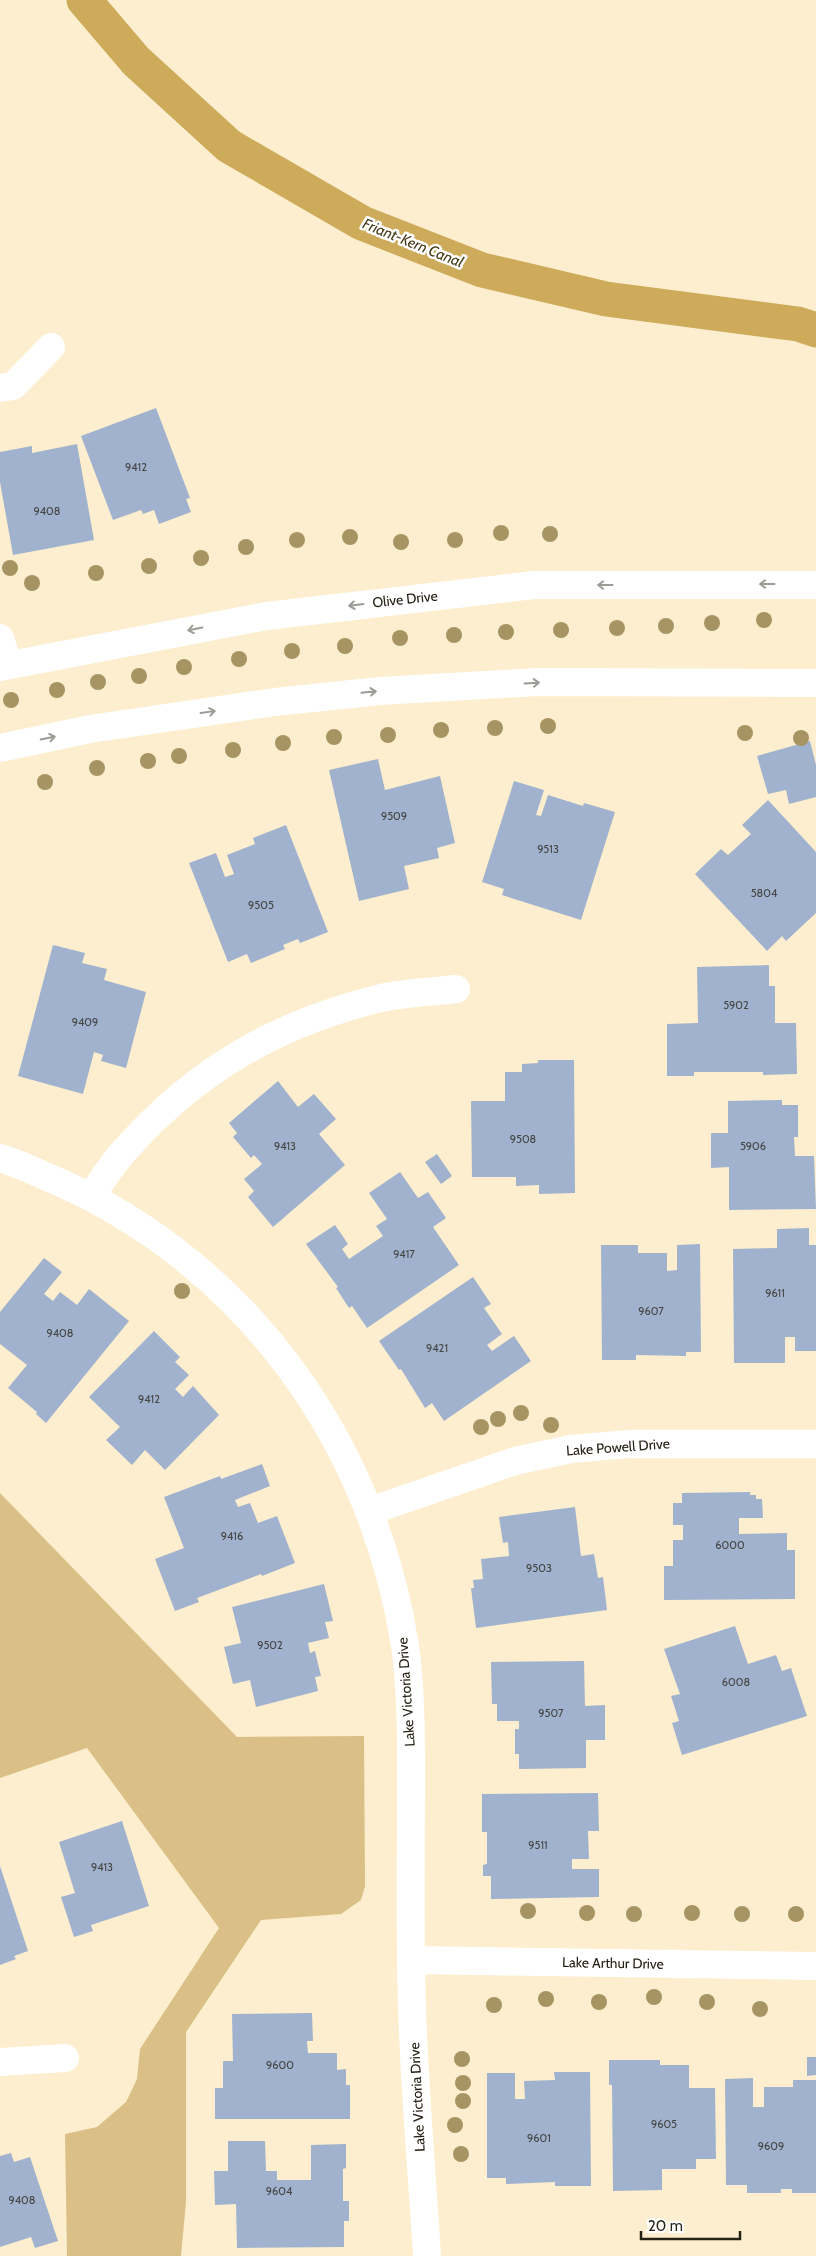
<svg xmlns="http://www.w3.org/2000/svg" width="816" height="2256" font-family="Cabin,sans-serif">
	<rect width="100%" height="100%" fill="#fceece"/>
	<polygon fill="#dac086" points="0,1493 237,1737 364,1736 365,1886 361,1900 341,1914 261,1920 186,2032 186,2202 181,2256 67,2256 65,2134 97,2127 126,2102 137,2079 140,2049 219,1928 87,1748 0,1778"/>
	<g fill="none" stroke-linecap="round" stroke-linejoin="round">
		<polyline stroke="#cdab5b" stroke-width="35" points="84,0 136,61 229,146 362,223 482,270 606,299 798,324 816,330"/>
	</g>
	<g fill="#a1b2ce">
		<polygon points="156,408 190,498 186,499 191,512 159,524 154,510 143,514 141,510 113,520 81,436"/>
		<polygon points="77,444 94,540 13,555 0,482 0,452 32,446 32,453"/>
		<polygon points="810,741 816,765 816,797 789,804 786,790 768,794 757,756"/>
		<polygon points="378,759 385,790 440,776 455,843 437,848 439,858 404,866 409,889 359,901 329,770"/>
		<polygon points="514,781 544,790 536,815 541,816 548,795 583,806 584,803 615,812 581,920 502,895 504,889 482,882"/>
		<polygon points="768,800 816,852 816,913 786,941 782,936 767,951 695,874 721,849 728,855 751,834 742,825"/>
		<polygon points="286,825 328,932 300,943 298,939 283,945 285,949 251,963 247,954 228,962 189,863 216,853 225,877 234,874 227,855 255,844 253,838"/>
		<polygon points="53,945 85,953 82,963 107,969 104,980 146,992 126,1068 101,1061 103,1055 94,1052 83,1094 18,1076"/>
		<polygon points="769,965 769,986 775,986 775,1023 796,1023 797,1074 763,1075 763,1072 694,1072 694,1076 667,1076 667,1024 698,1023 697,967"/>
		<polygon points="538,1060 574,1060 575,1193 539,1194 539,1185 516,1186 516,1177 472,1177 471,1101 505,1101 505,1072 522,1072 522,1064 538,1063"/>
		<polygon points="278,1081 298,1107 314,1094 336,1119 319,1134 345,1165 273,1227 248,1197 254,1191 244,1179 262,1164 254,1155 251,1158 233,1137 237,1133 229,1123"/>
		<polygon points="782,1100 782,1105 798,1105 798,1137 794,1137 795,1156 814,1156 816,1209 729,1210 729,1167 711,1168 711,1133 728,1133 728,1101"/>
		<polygon points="437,1154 452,1176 441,1184 425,1162"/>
		<polygon points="400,1172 418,1198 428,1192 446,1218 433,1227 459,1265 367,1328 352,1306 349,1308 336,1288 338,1287 306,1244 335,1225 348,1244 342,1249 349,1259 383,1236 376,1226 387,1219 369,1193"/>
		<polygon points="809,1228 809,1245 816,1245 816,1351 795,1351 795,1337 785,1337 785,1363 734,1363 733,1249 777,1248 777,1229"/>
		<polygon points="700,1244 701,1352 686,1352 686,1356 636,1355 636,1360 602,1360 601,1245 638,1245 638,1253 667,1253 667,1271 677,1270 677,1245"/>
		<polygon points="44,1258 62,1272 44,1294 53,1301 60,1292 77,1305 89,1289 129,1321 46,1423 36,1414 37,1412 8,1388 27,1365 0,1344 0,1312"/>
		<polygon points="473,1277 491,1304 484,1308 502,1334 487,1345 492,1351 514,1336 531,1361 444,1421 432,1403 425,1408 401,1369 399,1370 379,1341"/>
		<polygon points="154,1331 180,1357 175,1362 189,1375 175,1389 183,1397 193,1386 219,1415 165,1470 145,1450 132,1465 106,1440 120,1427 89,1397"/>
		<polygon points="262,1464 270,1486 235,1500 238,1507 250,1503 258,1523 277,1516 295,1563 262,1576 261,1574 197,1598 199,1602 175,1611 155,1559 184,1548 164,1497 220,1476 221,1479"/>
		<polygon points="750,1492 750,1495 756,1495 756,1499 762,1499 763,1518 739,1518 739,1534 787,1533 787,1550 795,1550 795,1599 664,1600 664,1566 673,1566 673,1540 683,1540 683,1525 673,1525 673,1503 682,1503 682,1493"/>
		<polygon points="575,1507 581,1556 594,1554 598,1578 603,1577 607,1610 476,1628 471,1588 474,1588 473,1580 483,1579 481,1559 509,1556 508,1542 503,1543 499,1517"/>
		<polygon points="324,1584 333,1621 325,1622 329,1638 308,1643 310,1653 315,1651 321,1676 315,1677 318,1691 256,1707 250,1680 233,1684 224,1647 241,1643 232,1607"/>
		<polygon points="735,1626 748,1664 776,1655 782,1671 791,1668 807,1716 682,1755 672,1723 679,1721 671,1696 680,1694 664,1649"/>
		<polygon points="584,1661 585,1706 605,1705 605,1740 586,1740 586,1768 519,1769 519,1754 515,1754 515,1729 519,1729 519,1721 497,1721 497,1704 492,1704 491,1662"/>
		<polygon points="598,1793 599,1831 588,1831 589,1859 572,1859 572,1869 599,1869 599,1897 491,1899 491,1876 483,1876 483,1865 487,1864 487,1832 482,1832 482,1794"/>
		<polygon points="122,1821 149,1906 91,1925 93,1931 74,1937 61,1897 75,1893 59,1842"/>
		<polygon points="0,1866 28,1951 14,1956 16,1959 0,1965"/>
		<polygon points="312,2013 313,2041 307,2041 308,2053 337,2053 337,2070 346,2069 346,2085 350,2085 350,2119 215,2119 215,2088 223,2088 223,2061 233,2061 232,2014"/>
		<polygon points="807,2057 816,2057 816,2075 807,2076"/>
		<polygon points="609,2060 660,2060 660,2065 689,2065 689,2088 715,2088 716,2159 696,2159 696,2169 662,2169 662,2190 613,2191 612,2085 609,2085"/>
		<polygon points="554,2072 590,2072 591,2186 555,2186 555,2182 506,2184 506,2178 487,2178 487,2073 515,2073 515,2099 525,2099 524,2081 555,2080"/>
		<polygon points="753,2078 753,2107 764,2107 764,2087 793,2087 793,2080 816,2080 816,2193 792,2193 792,2189 781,2189 781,2193 747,2193 747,2185 726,2185 725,2079"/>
		<polygon points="228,2141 265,2141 266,2171 277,2171 277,2180 311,2180 311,2145 346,2144 346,2168 343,2169 343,2201 349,2201 349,2221 344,2221 344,2247 237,2248 236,2204 215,2205 214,2171 228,2171"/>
		<polygon points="11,2153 14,2162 30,2157 58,2241 35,2248 31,2237 0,2247 0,2156"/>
	</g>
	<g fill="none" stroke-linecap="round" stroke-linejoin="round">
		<g stroke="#fff" stroke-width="28">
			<polyline points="0,388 13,386 51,347"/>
			<polyline points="0,638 8,665"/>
			<path d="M0 1158C20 1164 40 1174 59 1182 248 1266 374 1444 405 1646 411 1688 411 1732 411 1775 411 1837 410 1899 411 1961 412 2059 421 2158 427 2256"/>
			<path d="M91 1196C102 1181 112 1164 125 1150 195 1071 277 1023 381 998 405 993 431 992 456 989"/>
			<polyline points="370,1511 515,1461 571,1449 629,1444 816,1444"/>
			<polyline points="411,1960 816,1966"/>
			<polyline points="0,2062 65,2058"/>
		</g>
		<g stroke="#fff" stroke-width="28">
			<polyline points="0,667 267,616 534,585 816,585"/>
			<polyline points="0,748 90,729 275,702 380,691 537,682 816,683"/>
		</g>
	</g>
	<g fill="#a79463">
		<circle cx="501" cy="533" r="8"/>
		<circle cx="550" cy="534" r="8"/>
		<circle cx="350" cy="537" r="8"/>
		<circle cx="297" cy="540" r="8"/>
		<circle cx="455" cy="540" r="8"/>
		<circle cx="401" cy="542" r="8"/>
		<circle cx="246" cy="547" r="8"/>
		<circle cx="201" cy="558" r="8"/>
		<circle cx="149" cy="566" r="8"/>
		<circle cx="10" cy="568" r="8"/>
		<circle cx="96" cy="573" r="8"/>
		<circle cx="32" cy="583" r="8"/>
		<circle cx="764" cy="620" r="8"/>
		<circle cx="712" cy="623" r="8"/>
		<circle cx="666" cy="626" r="8"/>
		<circle cx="617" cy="628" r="8"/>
		<circle cx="561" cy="630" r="8"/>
		<circle cx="506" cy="632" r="8"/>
		<circle cx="454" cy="635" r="8"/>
		<circle cx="400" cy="638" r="8"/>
		<circle cx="345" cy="646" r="8"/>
		<circle cx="292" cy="651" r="8"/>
		<circle cx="239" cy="659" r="8"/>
		<circle cx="184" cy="667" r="8"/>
		<circle cx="139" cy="676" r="8"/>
		<circle cx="98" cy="682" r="8"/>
		<circle cx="57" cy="690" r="8"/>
		<circle cx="11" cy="700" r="8"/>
		<circle cx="548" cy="726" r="8"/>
		<circle cx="495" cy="728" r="8"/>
		<circle cx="441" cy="730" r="8"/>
		<circle cx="745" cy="733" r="8"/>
		<circle cx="388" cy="735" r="8"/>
		<circle cx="334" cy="737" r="8"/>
		<circle cx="801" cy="738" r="8"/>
		<circle cx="283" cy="743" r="8"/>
		<circle cx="233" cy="750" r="8"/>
		<circle cx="179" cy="756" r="8"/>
		<circle cx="148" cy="761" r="8"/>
		<circle cx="97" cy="768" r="8"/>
		<circle cx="45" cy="782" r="8"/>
		<circle cx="182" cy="1291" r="8"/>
		<circle cx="521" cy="1413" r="8"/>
		<circle cx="498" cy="1419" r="8"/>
		<circle cx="551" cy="1425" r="8"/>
		<circle cx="481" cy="1427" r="8"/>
		<circle cx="528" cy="1911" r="8"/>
		<circle cx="587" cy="1913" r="8"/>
		<circle cx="692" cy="1913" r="8"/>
		<circle cx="634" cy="1914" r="8"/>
		<circle cx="742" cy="1914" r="8"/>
		<circle cx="796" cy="1914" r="8"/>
		<circle cx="654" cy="1997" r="8"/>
		<circle cx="546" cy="1999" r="8"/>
		<circle cx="599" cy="2002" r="8"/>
		<circle cx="707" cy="2002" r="8"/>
		<circle cx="494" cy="2005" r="8"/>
		<circle cx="760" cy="2009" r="8"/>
		<circle cx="462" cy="2059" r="8"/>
		<circle cx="463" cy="2083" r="8"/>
		<circle cx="463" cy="2101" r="8"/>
		<circle cx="455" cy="2125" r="8"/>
		<circle cx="461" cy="2154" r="8"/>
	</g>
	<defs><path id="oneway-shaft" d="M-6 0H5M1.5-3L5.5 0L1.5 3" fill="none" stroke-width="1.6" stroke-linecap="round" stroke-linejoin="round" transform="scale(1.25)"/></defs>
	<g stroke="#9d9b96">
		<use href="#oneway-shaft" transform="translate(767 584) rotate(-180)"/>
		<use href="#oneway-shaft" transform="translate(605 585) rotate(180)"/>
		<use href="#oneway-shaft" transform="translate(356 605) rotate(173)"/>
		<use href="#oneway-shaft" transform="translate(195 629) rotate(169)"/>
		<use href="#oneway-shaft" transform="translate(532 683) rotate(-3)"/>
		<use href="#oneway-shaft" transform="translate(369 692) rotate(-6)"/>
		<use href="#oneway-shaft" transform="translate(208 712) rotate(-8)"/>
		<use href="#oneway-shaft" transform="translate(48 738) rotate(-11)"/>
	</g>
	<g text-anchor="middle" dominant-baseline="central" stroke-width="5" stroke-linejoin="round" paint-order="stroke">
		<g font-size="11" fill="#454543">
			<text x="136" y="467">9412</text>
			<text x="47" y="511">9408</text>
			<text x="394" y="816">9509</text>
			<text x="548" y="849">9513</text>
			<text x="764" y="893">5804</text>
			<text x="261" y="905">9505</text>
			<text x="736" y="1005">5902</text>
			<text x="85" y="1022">9409</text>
			<text x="523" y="1139">9508</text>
			<text x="285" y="1146">9413</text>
			<text x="753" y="1146">5906</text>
			<text x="404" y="1254">9417</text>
			<text x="775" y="1293">9611</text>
			<text x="651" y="1311">9607</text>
			<text x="60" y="1333">9408</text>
			<text x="437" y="1348">9421</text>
			<text x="149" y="1399">9412</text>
			<text x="232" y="1536">9416</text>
			<text x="730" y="1545">6000</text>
			<text x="539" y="1568">9503</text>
			<text x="270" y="1645">9502</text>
			<text x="736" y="1682">6008</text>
			<text x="551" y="1713">9507</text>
			<text x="538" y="1845">9511</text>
			<text x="102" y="1867">9413</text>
			<text x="280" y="2065">9600</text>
			<text x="664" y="2124">9605</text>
			<text x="539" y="2138">9601</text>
			<text x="771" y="2146">9609</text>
			<text x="279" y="2191">9604</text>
			<text x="22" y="2200">9408</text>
		</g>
		<g font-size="14" fill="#262115" stroke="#fff">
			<text transform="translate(405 599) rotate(-6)">Olive Drive</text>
			<text transform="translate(618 1447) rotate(-4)">Lake Powell Drive</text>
			<text transform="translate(406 1692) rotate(-94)">Lake Victoria Drive</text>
			<text transform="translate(613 1963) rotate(1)">Lake Arthur Drive</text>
			<text transform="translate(417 2097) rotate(-93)">Lake Victoria Drive</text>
		</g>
		<g font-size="15" font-style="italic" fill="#463815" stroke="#fff">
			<text transform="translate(413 243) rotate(22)">Friant-Kern Canal</text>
		</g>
	</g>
	<path d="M641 2231v8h99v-8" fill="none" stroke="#262115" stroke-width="2.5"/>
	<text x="648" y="2231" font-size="15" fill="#262115" stroke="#ffffff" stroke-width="4" paint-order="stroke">20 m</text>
</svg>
